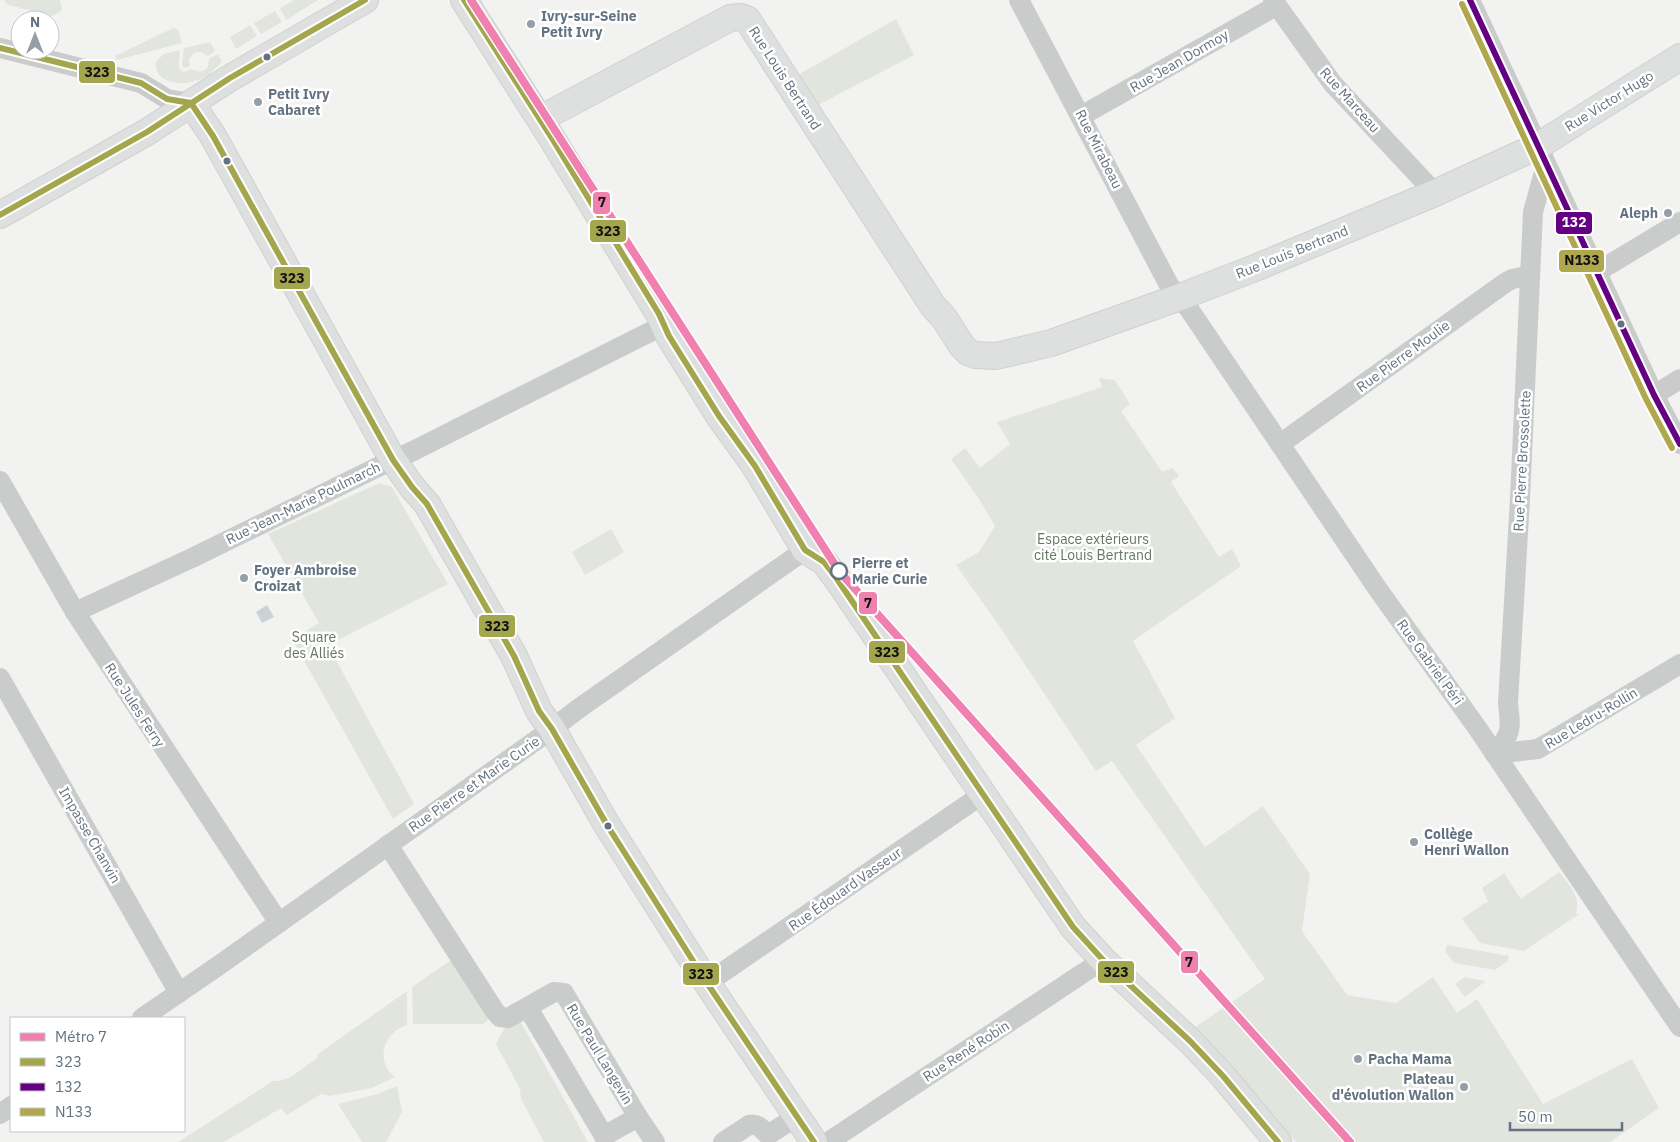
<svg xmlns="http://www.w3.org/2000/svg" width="1680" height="1142" font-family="'IBM Plex Sans',sans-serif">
	<rect width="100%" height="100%" fill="#f2f3f0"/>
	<g fill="#e2e5de">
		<polygon points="4,0 60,0 62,9 59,13 52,16 9,5 6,3"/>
		<polygon points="294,0 318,0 286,20 280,8"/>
		<polygon points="275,11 282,22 261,34 254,23"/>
		<polygon points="896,19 914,55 818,105 798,75"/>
		<polygon points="250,25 257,36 236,49 230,37"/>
		<polygon points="173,28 178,30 182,43 117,60 115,56"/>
		<polygon points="210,42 215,51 208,56 201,52 194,53 189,59 190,66 184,68 182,65 184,48"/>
		<path d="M179 50C182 58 174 67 184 72L192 69C198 73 204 72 208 67L209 59 218 54 222 62 208 76 197 81 195 79 193 82C177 85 153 82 156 61L164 54Z"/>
		<polygon points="1099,378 1115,380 1130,404 1121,411 1162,472 1173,468 1179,476 1171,482 1219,557 1232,549 1241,566 1133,641 1175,718 1136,745 1205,847 1263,806 1310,874 1302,931 1347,995 1396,1003 1433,977 1457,1013 1477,999 1543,1104 1632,1059 1659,1108 1610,1142 1296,1142 1233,1068 1194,1028 1265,979 1112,761 1096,771 1000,627 956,565 979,552 995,526 979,499 951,459 965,448 980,468 1010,444 997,422 1102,387"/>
		<polygon points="379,483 392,487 448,584 332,643 329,647 414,804 393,819 292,639 319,623 268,534"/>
		<polygon points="611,529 624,552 585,575 572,552"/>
		<path d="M1559 872C1569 885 1581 896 1576 913L1578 915 1524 951 1480 943 1462 919 1483 904 1488 902 1482 888 1504 873 1521 899Z"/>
		<polygon points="1447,945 1509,956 1508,961 1495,970 1454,963 1445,951"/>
		<polygon points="454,958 491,1016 486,1022 483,1024 413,1024 412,987"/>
		<polygon points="1465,977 1486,981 1465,997 1455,984"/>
		<path d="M407 991V1025C390 1030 377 1050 387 1068 388 1071 392 1074 395 1077L372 1088 330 1096 321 1094 287 1115 281 1108 224 1142H178L273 1081C290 1082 303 1067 317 1058L318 1054Z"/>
		<polygon points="519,1019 588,1142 544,1142 521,1099 520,1089 496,1044 506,1025"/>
		<polygon points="397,1086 402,1112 386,1142 362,1142 338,1104 377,1094"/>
	</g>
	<polygon fill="#cbd2d5" points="267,605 274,617 262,623 256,612"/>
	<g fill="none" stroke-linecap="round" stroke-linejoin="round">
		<defs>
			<g id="major">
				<polyline points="464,0 553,140 659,314 669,336 719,416 755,466 805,550 824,562 837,579 1073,927 1103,960 1190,1041 1223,1076 1278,1142"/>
				<polyline points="191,103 213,136 393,460 412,487 427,504 514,656 539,711 552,729 607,825 707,983 814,1142"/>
				<polyline points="540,119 730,18 741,17 747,19 933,306 944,318 962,346 968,352 975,355 996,356 1051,343 1180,297 1255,268 1435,193 1538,146 1680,57"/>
				<polyline points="0,215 147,132 230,78 365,0"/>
			</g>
		</defs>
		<use href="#major" stroke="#cfd0d0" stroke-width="28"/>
		<g stroke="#cacbcb" stroke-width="20">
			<polyline points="1019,0 1169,285 1189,309 1377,588 1478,729 1680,1027"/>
			<polyline points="1273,0 1333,84 1435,193"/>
			<polyline points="1470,0 1654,395 1680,444"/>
			<polyline points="0,48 141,83 167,99 191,103"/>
			<polyline points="1081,116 1276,6"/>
			<polyline points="1597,272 1680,222"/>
			<polyline points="1654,395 1680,379"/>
			<polyline points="1280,444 1505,283 1512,279 1530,275"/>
			<polyline points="0,481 75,612 279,923"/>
			<polyline points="75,612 194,557 382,465 411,452 664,325"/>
			<polyline points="0,678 179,993"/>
			<path d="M1495 754C1512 732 1511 730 1508 703L1520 499 1533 212 1546 165"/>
			<polyline points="1495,754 1538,749 1680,664"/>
			<polyline points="388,845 494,1010 500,1017 508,1018 554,992 564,993 638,1117 655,1142"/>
			<polyline points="707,983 983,794"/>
			<polyline points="528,1008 604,1136"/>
			<polyline points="142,1018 218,966 552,729 578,709 805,550"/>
			<polyline points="0,1114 11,1106"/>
			<polyline points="604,1136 638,1117"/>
			<path d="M723 1142 749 1125C758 1123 762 1129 768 1135L796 1117"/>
			<polyline points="828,1142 1103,960"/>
		</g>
		<use href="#major" stroke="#dedfdf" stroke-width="26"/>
		<defs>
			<g id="bus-1">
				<polyline points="464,0 553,140 659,314 669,336 719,416 755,466 805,550 824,562 837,579 1073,927 1103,960 1190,1041 1223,1076 1278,1142"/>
				<polyline points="0,48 141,83 167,99 191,103"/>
				<polyline points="191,103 213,136 393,460 412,487 427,504 514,656 539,711 552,729 607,825 707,983 814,1142"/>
				<polyline points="0,215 147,132 230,78 365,0"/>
			</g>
			<polyline id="bus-2" points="1470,0 1654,395 1680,444"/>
			<polyline id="bus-3" points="1462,4 1646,399 1672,448"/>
		</defs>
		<use href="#bus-1" stroke="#fff" stroke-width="10"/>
		<use href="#bus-2" stroke="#fff" stroke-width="10"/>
		<use href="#bus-3" stroke="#fff" stroke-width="10"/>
		<use href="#bus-1" stroke="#a3a64c" stroke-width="6"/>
		<use href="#bus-2" stroke="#640082" stroke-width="6"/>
		<use href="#bus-3" stroke="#b1a74e" stroke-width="6"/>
		<defs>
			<polyline id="metro-1" points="471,0 839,571 1350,1142"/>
		</defs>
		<use href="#metro-1" stroke="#fff" stroke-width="11"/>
		<use href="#metro-1" stroke="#ef80af" stroke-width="8"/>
	</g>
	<g fill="#959fa7" stroke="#fff" stroke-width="2">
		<circle cx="531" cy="24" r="5"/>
		<circle cx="258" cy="102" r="5"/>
		<circle cx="1668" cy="213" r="5"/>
		<circle cx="244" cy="578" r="5"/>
		<circle cx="1414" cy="842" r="5"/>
		<circle cx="1358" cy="1059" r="5"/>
		<circle cx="1464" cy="1087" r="5"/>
	</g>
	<g fill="#637280" stroke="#fff" stroke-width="2">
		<circle cx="267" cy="57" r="4.5"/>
		<circle cx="227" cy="161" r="4.5"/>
		<circle cx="1621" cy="324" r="4.5"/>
		<circle cx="608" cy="826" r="4.5"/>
	</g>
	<circle fill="#fff" stroke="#637280" stroke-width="2.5" cx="839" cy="571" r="8"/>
	<g text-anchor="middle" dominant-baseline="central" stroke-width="5" stroke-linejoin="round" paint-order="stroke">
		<g font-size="14" font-weight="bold" fill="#637280" stroke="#fff" text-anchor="start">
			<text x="541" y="16">Ivry-sur-Seine<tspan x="541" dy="16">Petit Ivry</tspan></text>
			<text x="268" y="94">Petit Ivry<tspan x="268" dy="16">Cabaret</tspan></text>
			<text x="1658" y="213" text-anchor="end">Aleph</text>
			<text x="254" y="570">Foyer Ambroise<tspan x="254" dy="16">Croizat</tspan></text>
			<text x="1424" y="834">Collège<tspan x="1424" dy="16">Henri Wallon</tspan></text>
			<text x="1368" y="1059">Pacha Mama</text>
			<text x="1454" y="1079" text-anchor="end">Plateau<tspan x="1454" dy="16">d'évolution Wallon</tspan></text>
		</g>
		<g font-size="14" fill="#637280" stroke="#fff">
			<text transform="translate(1179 61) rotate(-30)">Rue Jean Dormoy</text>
			<text transform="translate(785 78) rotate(57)">Rue Louis Bertrand</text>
			<text transform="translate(1350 100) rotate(48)">Rue Marceau</text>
			<text transform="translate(1609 101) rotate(-32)">Rue Victor Hugo</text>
			<text transform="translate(1099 149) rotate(63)">Rue Mirabeau</text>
			<text transform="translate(1292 252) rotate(-22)">Rue Louis Bertrand</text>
			<text transform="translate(1403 356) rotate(-36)">Rue Pierre Moulie</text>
			<text transform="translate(1522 461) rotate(-87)">Rue Pierre Brossolette</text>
			<text transform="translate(303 503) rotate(-26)">Rue Jean-Marie Poulmarch</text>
			<text transform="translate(1430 662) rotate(54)">Rue Gabriel Péri</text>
			<text transform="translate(135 705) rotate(57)">Rue Jules Ferry</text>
			<text transform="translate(1591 718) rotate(-31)">Rue Ledru-Rollin</text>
			<text transform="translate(474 784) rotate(-35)">Rue Pierre et Marie Curie</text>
			<text transform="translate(90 835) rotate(60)">Impasse Chanvin</text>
			<text transform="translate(845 889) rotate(-35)">Rue Édouard Vasseur</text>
			<text transform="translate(966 1051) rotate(-33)">Rue René Robin</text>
			<text transform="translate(600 1054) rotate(59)">Rue Paul Langevin</text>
		</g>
		<g font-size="14" fill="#657761" stroke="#fff">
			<text x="1093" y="539">Espace extérieurs<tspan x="1093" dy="16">cité Louis Bertrand</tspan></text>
			<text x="314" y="637">Square<tspan x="314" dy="16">des Alliés</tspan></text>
		</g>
		<g font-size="14" font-weight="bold" fill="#637280" stroke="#fff" text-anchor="start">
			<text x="852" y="563">Pierre et<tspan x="852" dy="16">Marie Curie</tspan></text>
		</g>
	</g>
	<g stroke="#fff" stroke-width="2">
		<rect x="78" y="60" width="38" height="24" rx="5" fill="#a3a64c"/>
		<rect x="592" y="191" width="19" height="24" rx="5" fill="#ef80af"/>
		<rect x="1555" y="211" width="38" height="24" rx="5" fill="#640082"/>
		<rect x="589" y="219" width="38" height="24" rx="5" fill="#a3a64c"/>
		<rect x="1558" y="249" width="47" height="24" rx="5" fill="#b1a74e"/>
		<rect x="273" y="266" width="38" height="24" rx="5" fill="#a3a64c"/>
		<rect x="858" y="591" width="20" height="24" rx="5" fill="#ef80af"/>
		<rect x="478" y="614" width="38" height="24" rx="5" fill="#a3a64c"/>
		<rect x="868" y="640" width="38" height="24" rx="5" fill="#a3a64c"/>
		<rect x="1180" y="950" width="19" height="24" rx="5" fill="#ef80af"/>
		<rect x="1097" y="960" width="38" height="24" rx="5" fill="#a3a64c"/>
		<rect x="682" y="962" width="38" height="24" rx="5" fill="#a3a64c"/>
	</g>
	<g font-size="14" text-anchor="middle" font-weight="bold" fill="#fff">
		<text x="1574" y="227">132</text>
	</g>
	<g font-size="14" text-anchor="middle" font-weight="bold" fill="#111">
		<text x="97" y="77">323</text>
		<text x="602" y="207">7</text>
		<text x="608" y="236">323</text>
		<text x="1582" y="265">N133</text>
		<text x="292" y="283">323</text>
		<text x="868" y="608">7</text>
		<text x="497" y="631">323</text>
		<text x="887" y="657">323</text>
		<text x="1189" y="967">7</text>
		<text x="1116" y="977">323</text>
		<text x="701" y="979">323</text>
	</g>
	<rect x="10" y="1017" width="175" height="115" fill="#ffffff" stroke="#c1c7cc"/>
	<rect x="20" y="1033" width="25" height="8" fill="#ef80af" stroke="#c1c7cc"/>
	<text x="55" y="1042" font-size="15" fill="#637280">Métro 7</text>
	<rect x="20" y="1058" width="25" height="8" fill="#a3a64c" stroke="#c1c7cc"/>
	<text x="55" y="1067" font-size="15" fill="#637280">323</text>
	<rect x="20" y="1083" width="25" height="8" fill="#640082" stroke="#c1c7cc"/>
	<text x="55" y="1092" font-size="15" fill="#637280">132</text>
	<rect x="20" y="1108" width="25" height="8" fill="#b1a74e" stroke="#c1c7cc"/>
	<text x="55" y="1117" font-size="15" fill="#637280">N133</text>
	<g transform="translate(35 35)"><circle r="24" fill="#ffffff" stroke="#c1c7cc"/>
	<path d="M0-4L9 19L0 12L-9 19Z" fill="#959fa7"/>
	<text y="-8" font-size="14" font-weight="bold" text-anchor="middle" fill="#637280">N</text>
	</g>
	<path d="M1510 1122v8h112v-8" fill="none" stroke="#637280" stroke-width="2.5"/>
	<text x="1518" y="1122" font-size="15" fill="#637280" stroke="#ffffff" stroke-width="4" paint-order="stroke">50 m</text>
</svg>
